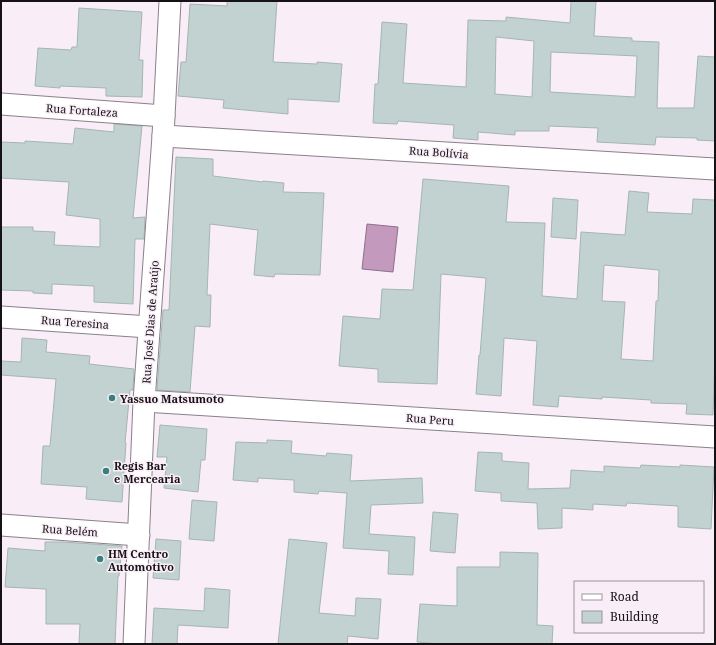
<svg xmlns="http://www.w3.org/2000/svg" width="716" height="645" font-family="'Noto Serif',serif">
	<rect width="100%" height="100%" fill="#f9eef7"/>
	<polygon fill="#c499be" stroke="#90708b" points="367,224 398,227 393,272 362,269"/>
	<g fill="#c2d2d1" stroke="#a5b5b4" fill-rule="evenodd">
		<polygon points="227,1 277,1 273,62 317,64 317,62 342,64 339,102 288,99 288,114 223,108 224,100 178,96 181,62 186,62 190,4 227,6"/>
		<path d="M571 1H596L594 36 632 38V41L659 42 657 108H694L698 56 715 57V141L697 140V138L656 137 655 145 597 142 598 128 549 126V131H515V135L478 132V140L453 138 454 125 398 121 397 124 373 123 375 84H378L382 22 407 24 403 83 466 87 468 20 506 21V17L570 23ZM496 37 534 41 532 97 495 94ZM551 52 637 56 635 97 550 92Z"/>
		<polygon points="79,8 142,12 139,60 143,60 142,97 106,96 106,88 60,86 60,88 35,86 38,48 71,50 72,47 77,47"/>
		<polygon points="114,124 142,126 133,218 145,217 144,239 135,239 133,304 94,302 94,286 52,284 52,294 33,293 33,291 1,290 1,227 33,227 33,231 55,232 54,245 100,247 100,219 66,215 69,182 1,178 1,142 25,143 25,141 73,144 75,128 114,132"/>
		<polygon points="176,157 213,159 213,176 263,182 263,181 284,183 283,192 324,193 320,275 275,274 274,277 254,275 258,230 210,224 207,295 211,295 210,327 195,326 190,392 157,390 163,310 169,310"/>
		<path d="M423 179 509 186 506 222 545 223 542 296 577 299 581 232 625 235 629 191 649 193 647 212 692 214 693 199 715 200V357L713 415 686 414 687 404 651 403V400L602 397V399L559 396 558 407 533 405 537 341 504 338 501 396 476 394 479 355H480L486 278 441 274 437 384 378 382V369L339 366 343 316 380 319 382 289 413 290ZM604 265 659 270 658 301H656L653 361 621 359 625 302 602 301Z"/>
		<polygon points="553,198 578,200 576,239 551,237"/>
		<polygon points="22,338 47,340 46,352 90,356 89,364 134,369 133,390 130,390 125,443 126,443 122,502 86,499 87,487 41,484 43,446 50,446 56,379 1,375 1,361 21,362"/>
		<polygon points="160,425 207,429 205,460 201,460 198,492 164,488 167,457 157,457"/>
		<polygon points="267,440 292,441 291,453 326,456 327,453 352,455 350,481 422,478 423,503 371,505 369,534 415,537 413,575 388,574 389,551 343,548 347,493 319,491 318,494 294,492 294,480 258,478 258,482 233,480 236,442 267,443"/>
		<polygon points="478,452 502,453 502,461 529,463 528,489 570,488 571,470 604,472 604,466 640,468 641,465 680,467 680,465 714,467 711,529 678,527 678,506 627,503 626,506 593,504 593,510 562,508 562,528 538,529 537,503 501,501 501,493 475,491"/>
		<polygon points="192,500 217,502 214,541 189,539"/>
		<polygon points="433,512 458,514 455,553 430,551"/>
		<polygon points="156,539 181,541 179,580 153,578"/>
		<polygon points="289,539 327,543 319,613 355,616 356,598 381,599 378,639 348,636 347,644 278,644"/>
		<polygon points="45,542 63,542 122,546 119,576 118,576 115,644 79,644 80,624 46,624 46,589 5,587 8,548 45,551"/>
		<polygon points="500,552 538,553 537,625 553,626 552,644 441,644 417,642 420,604 457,606 457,567 500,567"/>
		<polygon points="205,588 230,590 228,628 178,625 177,644 152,644 154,608 204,611"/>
	</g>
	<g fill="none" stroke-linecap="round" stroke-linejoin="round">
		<defs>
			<g id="minor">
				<polyline points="1,104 164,116"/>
				<polyline points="163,136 715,169"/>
				<polyline points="1,317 149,327"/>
				<polyline points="144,401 715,437"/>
				<polyline points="1,525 139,535"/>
				<polyline points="134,644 144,401 163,136 170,1"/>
			</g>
		</defs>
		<use href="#minor" stroke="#8a8089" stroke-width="23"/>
		<use href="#minor" stroke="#fff" stroke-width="21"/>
	</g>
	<g fill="#38807e" stroke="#f9eef7" stroke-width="1.5">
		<circle cx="112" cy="398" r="4"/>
		<circle cx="106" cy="471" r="4"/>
		<circle cx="100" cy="559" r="4"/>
	</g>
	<g text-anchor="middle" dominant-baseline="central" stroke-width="3" stroke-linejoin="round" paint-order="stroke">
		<g font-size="11" fill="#151114" stroke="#f9eef7">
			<text transform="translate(82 110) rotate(4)">Rua Fortaleza</text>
			<text transform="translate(439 152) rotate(4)">Rua Bolívia</text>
			<text transform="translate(75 322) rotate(4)">Rua Teresina</text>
			<text transform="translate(150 322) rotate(-86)">Rua José Dias de Araújo</text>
			<text transform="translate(430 419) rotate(4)">Rua Peru</text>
			<text transform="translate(70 530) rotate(4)">Rua Belém</text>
		</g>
		<g font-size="11" font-weight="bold" fill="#151114" stroke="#f9eef7" text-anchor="start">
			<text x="120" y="398">Yassuo Matsumoto</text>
			<text x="114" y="465">Regis Bar<tspan x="114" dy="13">e Mercearia</tspan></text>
			<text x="108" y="553">HM Centro<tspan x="108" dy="13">Automotivo</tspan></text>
		</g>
	</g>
	<rect width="716" height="645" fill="none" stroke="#151114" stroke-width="4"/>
	<rect x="574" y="581" width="130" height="52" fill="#f9eef7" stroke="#9e969c"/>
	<rect x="582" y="594" width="20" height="6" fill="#ffffff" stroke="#9e969c"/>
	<text x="610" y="601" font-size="12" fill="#151114">Road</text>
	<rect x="582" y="611" width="20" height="12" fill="#c2d2d1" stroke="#9e969c"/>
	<text x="610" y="621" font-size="12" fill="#151114">Building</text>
</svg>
